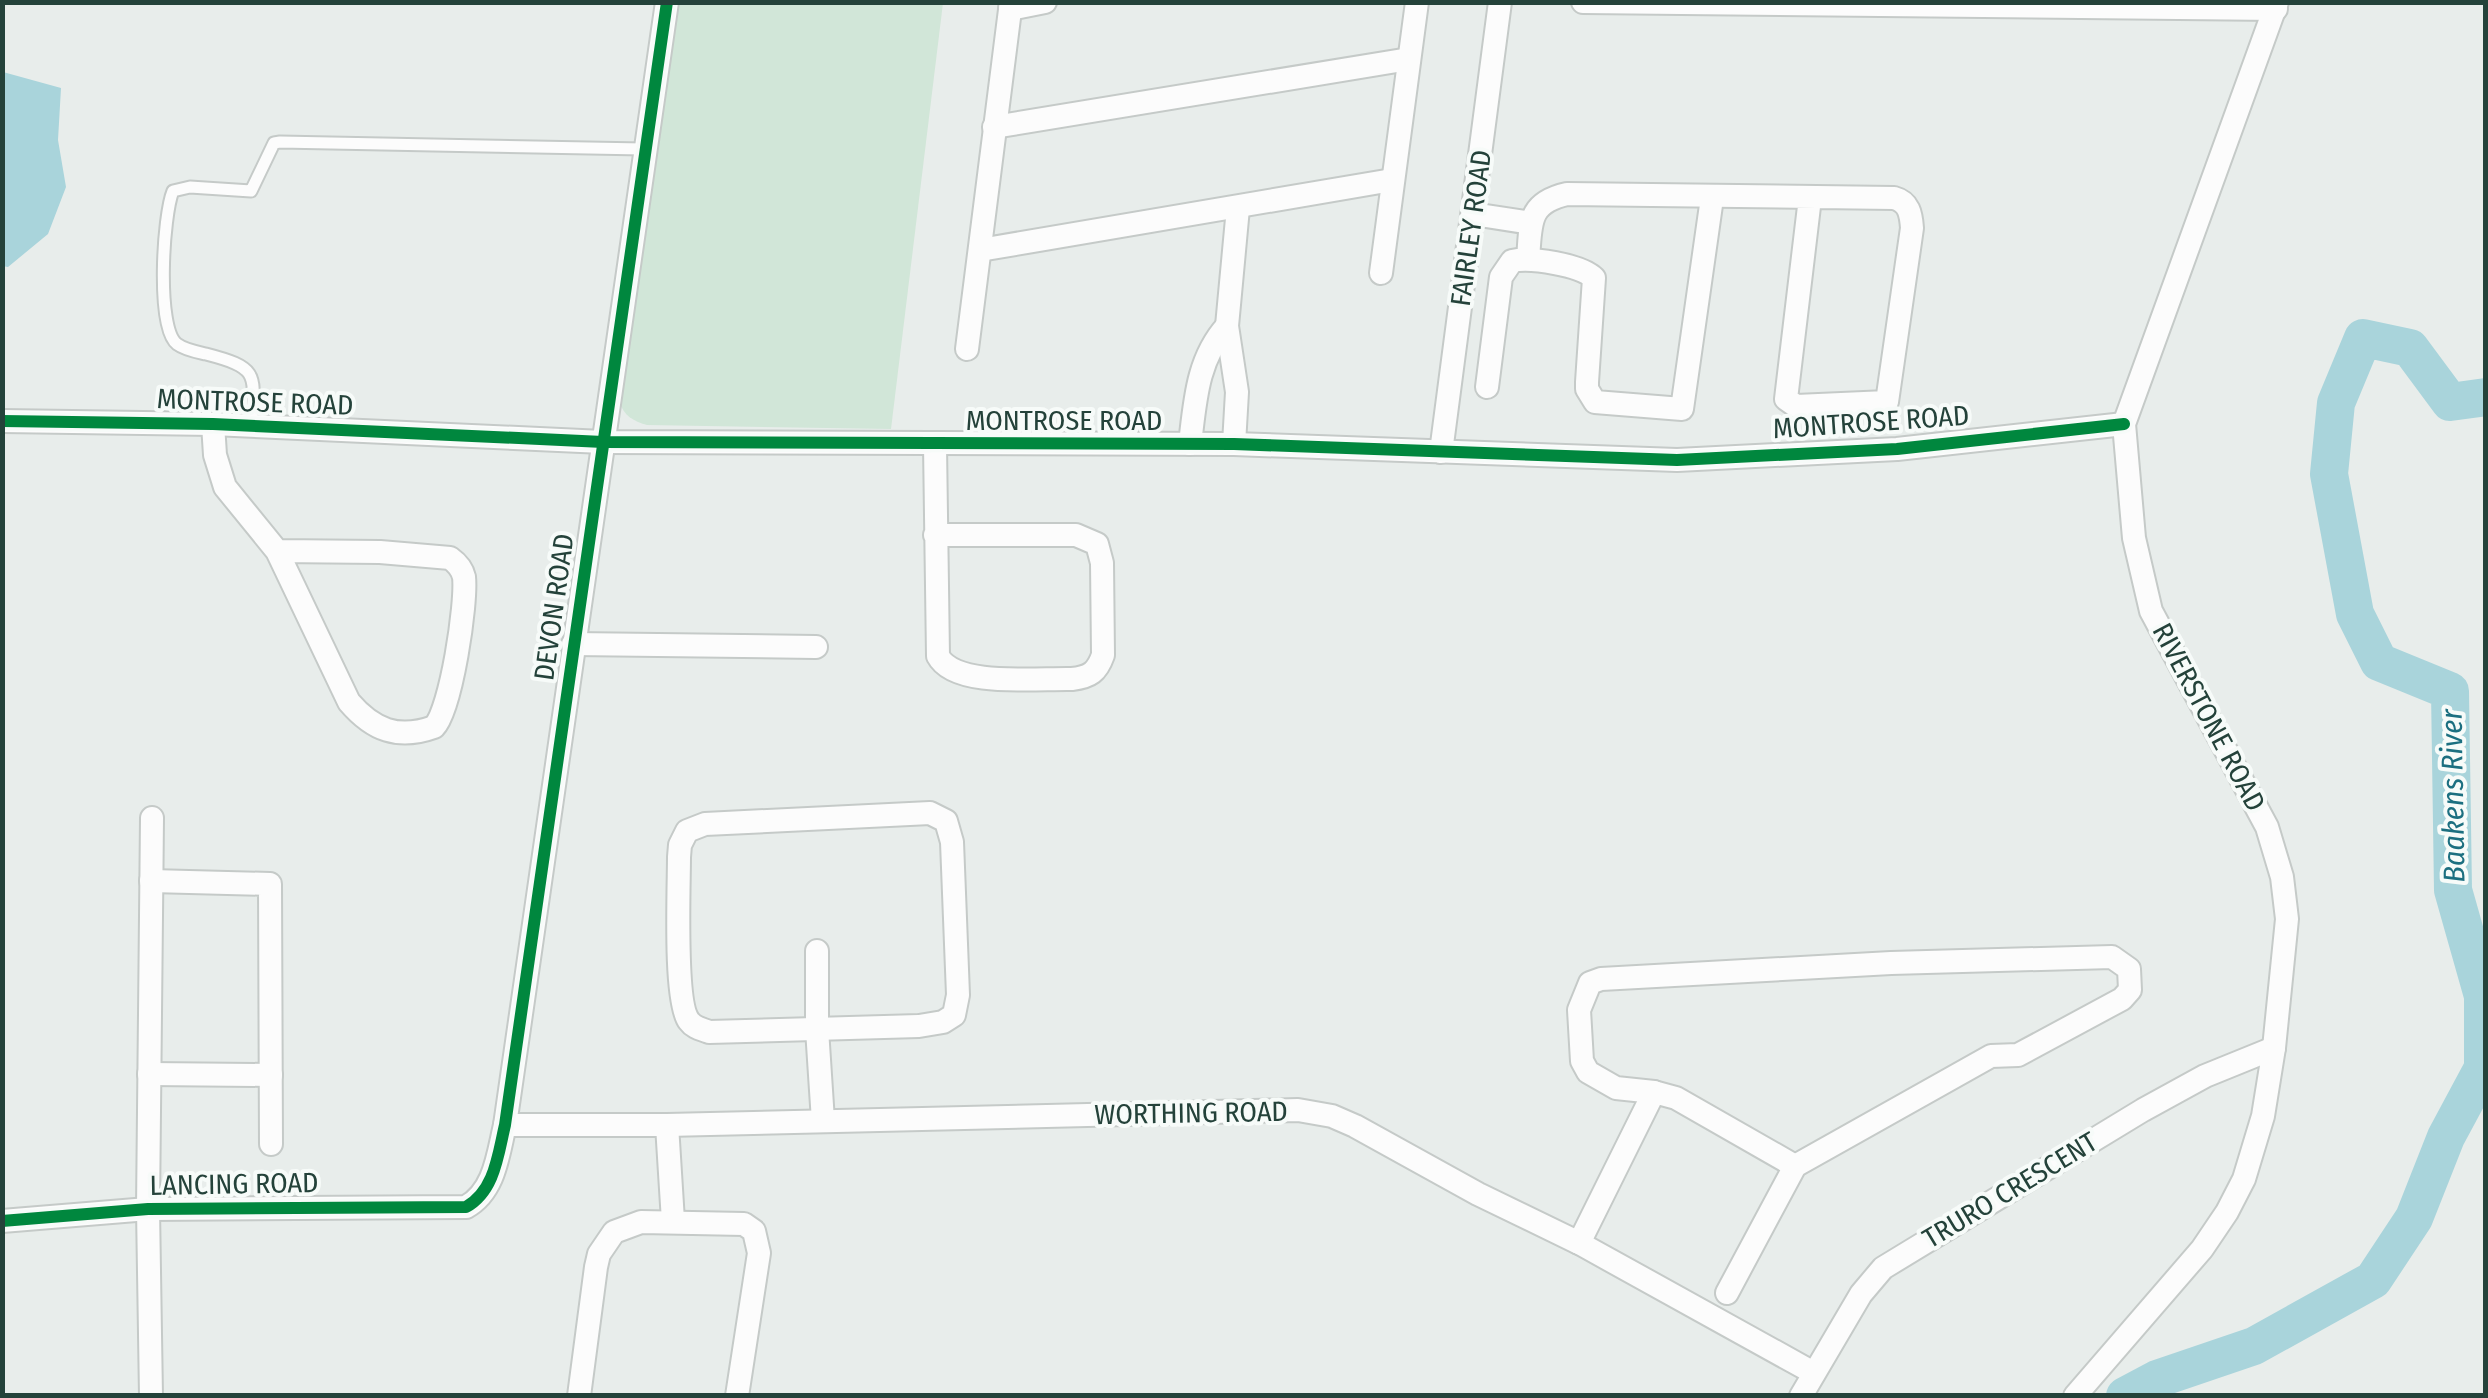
<svg xmlns="http://www.w3.org/2000/svg" width="2488" height="1398" font-family="'Fira Sans Condensed',sans-serif">
	<rect width="100%" height="100%" fill="#e8edeb"/>
	<path fill="#d1e6d8" d="M675 3H943L891 429 647 425C633 421 624 416 619 401Z"/>
	<polygon fill="#a9d4db" points="3,72 61,88 58,140 66,187 48,234 8,267 2,266"/>
	<g fill="none" stroke-linecap="round" stroke-linejoin="round">
		<polyline stroke="#a9d4db" stroke-width="38" points="2125,1396 2157,1379 2254,1346 2373,1280 2414,1218 2446,1137 2483,1068 2483,996 2453,890 2450,691 2379,662 2355,614 2329,474 2336,403 2363,338 2410,348 2450,402 2486,397"/>
		<defs>
			<path id="lane" d="M251 426C255 374 260 368 206 354 197 352 185 350 177 344 156 328 163 215 173 191L190 187 251 191 274 143 280 142 643 149"/>
			<g id="street">
				<polyline points="1583,2 2276,9"/>
				<polyline points="1010,9 1045,2"/>
				<polyline points="994,127 1409,59"/>
				<polyline points="1473,214 1531,223"/>
				<polyline points="980,250 1392,180"/>
				<path d="M1528 259C1531 224 1527 203 1567 194L1894 198C1909 202 1911 214 1912 228L1887 402 1796 406 1786 399 1810 198"/>
				<polyline points="1381,273 1417,2"/>
				<polyline points="967,349 1011,2"/>
				<path d="M1487 387 1501 277 1512 261C1531 257 1581 265 1594 278L1587 382V389L1595 402 1682 409 1712 198"/>
				<polyline points="2,421 213,424 603,442 1234,444 1677,460 1897,449 2124,424"/>
				<path d="M213 424 215 455 225 487 277 551 349 702C373 730 398 740 434 727 451 710 467 603 464 577 462 568 457 563 450 558L380 552 277 551"/>
				<path d="M1190 444C1195 402 1197 359 1227 326"/>
				<polyline points="1234,444 1237,392 1227,326 1238,208"/>
				<path d="M935 445 938 656C955 688 1038 678 1072 679 1090 677 1097 672 1103 655L1102 563 1097 544 1076 535H935"/>
				<polyline points="1441,452 1500,2"/>
				<polyline points="573,644 816,647"/>
				<path d="M930 813 946 821 952 842 958 995 954 1015 943 1022 919 1026 709 1032C702 1029 694 1028 689 1021 674 1002 679 887 679 857L680 845 687 831 705 824Z"/>
				<polyline points="151,881 270,884 271,1144"/>
				<polyline points="817,951 817,1029 823,1121"/>
				<polyline points="149,1074 271,1075"/>
				<polyline points="1654,1092 1616,1088 1588,1072 1582,1061 1579,1010 1590,983 1601,979 1891,963 2112,957 2129,969 2130,990 2122,999 2018,1055 1991,1056 1795,1166 1727,1293"/>
				<polyline points="505,1125 667,1125 1298,1110 1332,1116 1355,1126 1478,1194 1579,1243 1812,1372"/>
				<polyline points="667,1125 673,1221"/>
				<path d="M2 1221 148 1209 466 1207C495 1191 498 1154 505 1125L667 2"/>
				<polyline points="1579,1243 1654,1092 1676,1098 1795,1166"/>
				<polyline points="151,1396 148,1209 152,818"/>
				<polyline points="579,1396 596,1267 599,1254 614,1232 641,1222 744,1224 754,1231 759,1253 737,1396"/>
				<polyline points="1801,1396 1861,1294 1883,1268 2143,1110 2205,1076 2274,1048"/>
				<polyline points="2075,1396 2202,1249 2227,1212 2244,1179 2263,1116 2274,1048 2287,919 2282,877 2267,827 2151,611 2134,538 2124,424 2277,2"/>
			</g>
		</defs>
		<use href="#lane" stroke="#c5cac8" stroke-width="15"/>
		<use href="#street" stroke="#c5cac8" stroke-width="26"/>
		<use href="#lane" stroke="#fcfcfc" stroke-width="11"/>
		<use href="#street" stroke="#fcfcfc" stroke-width="22"/>
		<defs>
			<g id="cycleway">
				<polyline points="2,421 213,424 603,442 1234,444 1677,460 1897,449 2124,424"/>
				<path d="M2 1221 148 1209 466 1207C495 1191 498 1154 505 1125L667 2"/>
			</g>
		</defs>
		<use href="#cycleway" stroke="#f7fbf9" stroke-width="19"/>
		<use href="#cycleway" stroke="#00873e" stroke-width="12"/>
	</g>
	<g text-anchor="middle" dominant-baseline="central" stroke-width="8" stroke-linejoin="round" paint-order="stroke">
		<g font-size="28" fill="#24423a" stroke="#f7fbf9">
			<text transform="translate(1471 228) rotate(-82)">FAIRLEY ROAD</text>
			<text transform="translate(255 402) rotate(2)">MONTROSE ROAD</text>
			<text x="1064" y="420">MONTROSE ROAD</text>
			<text transform="translate(1871 422) rotate(-4)">MONTROSE ROAD</text>
			<text transform="translate(554 607) rotate(-82)">DEVON ROAD</text>
			<text transform="translate(2209 717) rotate(62)">RIVERSTONE ROAD</text>
			<text transform="translate(1191 1113) rotate(-1)">WORTHING ROAD</text>
			<text transform="translate(234 1184) rotate(-1)">LANCING ROAD</text>
			<text transform="translate(2010 1190) rotate(-31)">TRURO CRESCENT</text>
		</g>
		<g font-size="30" font-style="italic" fill="#1c6f80" stroke="#f7fbf9">
			<text transform="translate(2453 796) rotate(-91)">Baakens River</text>
		</g>
	</g>
	<rect width="2488" height="1398" fill="none" stroke="#24423a" stroke-width="10"/>
</svg>
